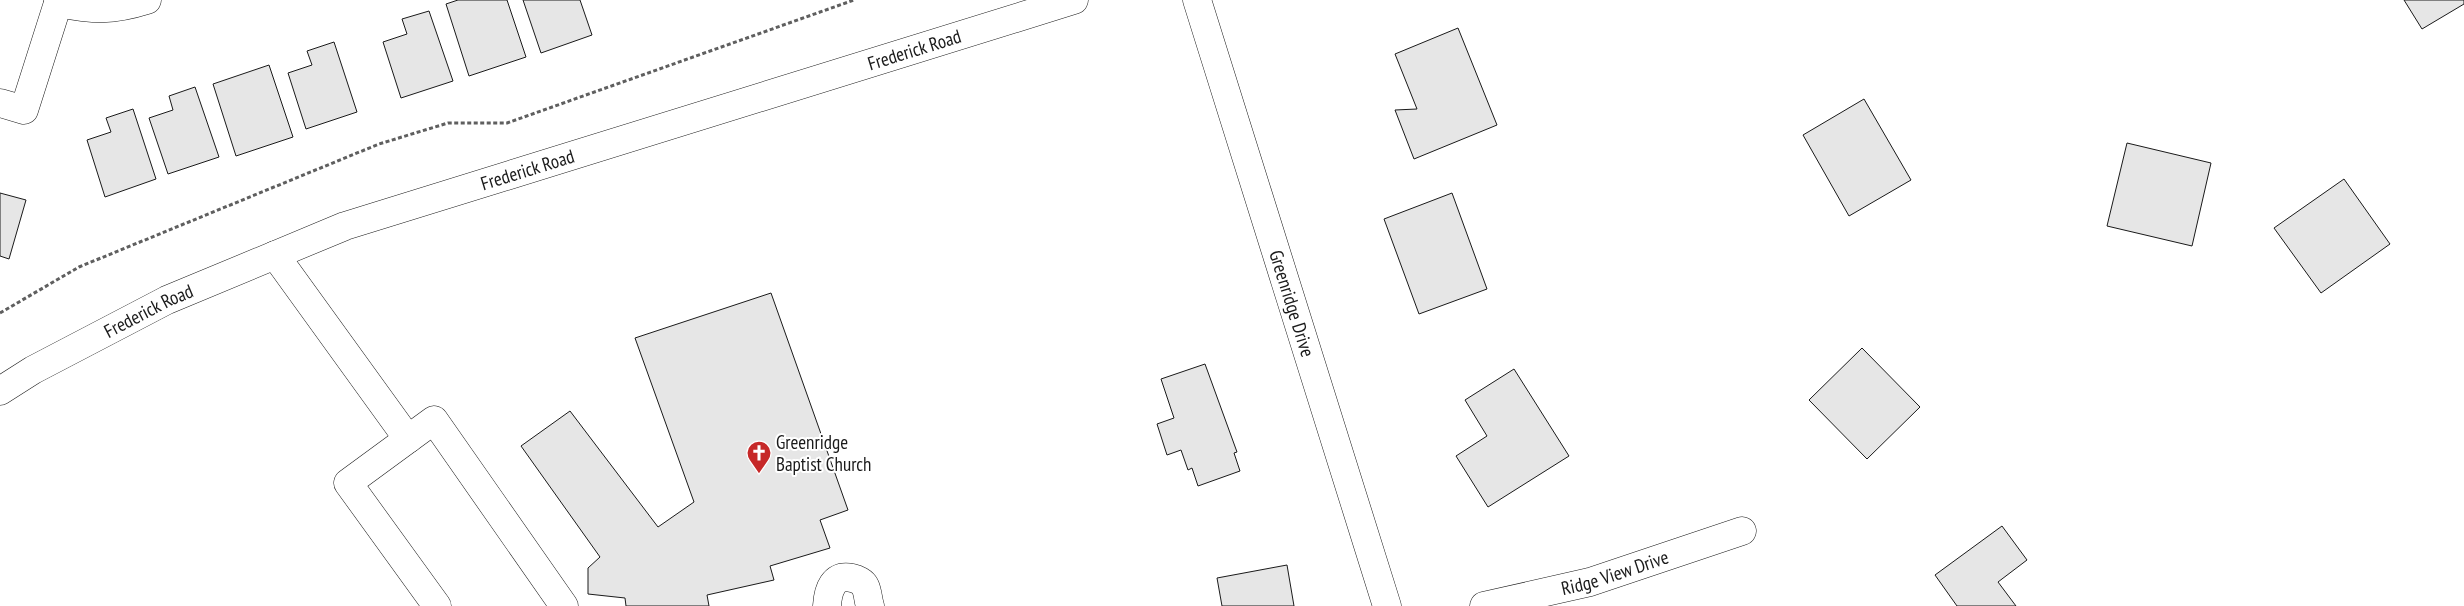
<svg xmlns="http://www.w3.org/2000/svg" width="2464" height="606" font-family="'PT Sans Narrow',sans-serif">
	<rect width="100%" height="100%" fill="#fff"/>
	<g fill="#e6e6e6" stroke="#1a1a1a">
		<polygon points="458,0 507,0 526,57 469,76 446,4"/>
		<polygon points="523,0 580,0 592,35 541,53"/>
		<polygon points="2404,0 2464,0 2464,4 2422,29"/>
		<polygon points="429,11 453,81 401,98 383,42 407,34 402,19"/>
		<polygon points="1458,28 1497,125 1414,159 1395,110 1417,109 1395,54"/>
		<polygon points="334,42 357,112 306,129 288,73 312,65 307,51"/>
		<polygon points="269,65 293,137 236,156 213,84"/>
		<polygon points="195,87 219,157 168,174 149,118 173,110 169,96"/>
		<polygon points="1864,99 1911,180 1849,216 1803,135"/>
		<polygon points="133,109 156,179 105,197 87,140 111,132 106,118"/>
		<polygon points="2127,143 2211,163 2192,246 2107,226"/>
		<polygon points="2344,179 2390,244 2321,293 2274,228"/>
		<polygon points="0,193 26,200 9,259 0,256"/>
		<polygon points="1452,193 1487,289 1419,314 1384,219"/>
		<polygon points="771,293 848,510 820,520 830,548 770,566 774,580 707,595 709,606 626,606 625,598 588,594 588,568 600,557 521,446 570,411 658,527 694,502 635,338"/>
		<polygon points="1862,348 1920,407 1867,459 1809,400"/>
		<polygon points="1205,364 1237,452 1234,453 1240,471 1198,486 1192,468 1188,470 1181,450 1167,455 1157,424 1174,418 1161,379"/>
		<polygon points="1514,369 1569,456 1488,507 1456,456 1487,436 1465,400"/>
		<polygon points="2002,526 2027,560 1998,582 2016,606 1957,606 1935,575"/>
		<polygon points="1287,565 1294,606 1222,606 1217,578"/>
	</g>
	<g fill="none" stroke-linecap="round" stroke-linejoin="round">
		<defs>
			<g id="minor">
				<path id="s1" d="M1197 0 1387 606"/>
				<path d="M58 3C94 10 112 11 147 0"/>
				<polyline points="0,103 24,110 59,0"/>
				<polyline points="275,255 408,439 348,483 437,606"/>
				<polyline points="408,439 434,420 564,606"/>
				<path d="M827 606C828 590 833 574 852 578 857 579 863 582 865 586 868 592 868 600 870 606"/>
				<path id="s2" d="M1484 606 1590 582 1742 531"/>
			</g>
			<g id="major">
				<path id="s3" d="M0 391 33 370 167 300 345 226 1074 0"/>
			</g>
		</defs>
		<use href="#minor" stroke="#1a1a1a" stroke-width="29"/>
		<use href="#major" stroke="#1a1a1a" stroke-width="29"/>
		<polyline stroke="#5f5f5f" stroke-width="3" stroke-dasharray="4 2.5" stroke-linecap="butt" points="0,313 79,267 379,144 448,123 507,123 854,0"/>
		<use href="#minor" stroke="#fff" stroke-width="28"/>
		<use href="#major" stroke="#fff" stroke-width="28"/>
	</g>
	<defs>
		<symbol id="church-pin" viewBox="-11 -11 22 30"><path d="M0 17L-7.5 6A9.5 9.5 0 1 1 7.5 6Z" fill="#c62828" stroke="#fff"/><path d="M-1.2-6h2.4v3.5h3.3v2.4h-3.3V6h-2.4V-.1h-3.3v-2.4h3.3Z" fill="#fff"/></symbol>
	</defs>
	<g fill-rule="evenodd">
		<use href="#church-pin" x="745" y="439" width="28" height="38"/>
	</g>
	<g text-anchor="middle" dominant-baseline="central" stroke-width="4" stroke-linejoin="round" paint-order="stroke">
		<g font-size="19" fill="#1a1a1a" stroke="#fff">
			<text stroke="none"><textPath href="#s3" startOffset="979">Frederick Road</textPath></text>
			<text stroke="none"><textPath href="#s3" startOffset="574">Frederick Road</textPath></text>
			<text stroke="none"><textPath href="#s1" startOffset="318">Greenridge Drive</textPath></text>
			<text stroke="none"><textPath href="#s3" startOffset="169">Frederick Road</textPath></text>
			<text stroke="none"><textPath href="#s2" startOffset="135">Ridge View Drive</textPath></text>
		</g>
		<g font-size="19" fill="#1a1a1a" stroke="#fff" text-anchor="start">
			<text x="776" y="442">Greenridge<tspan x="776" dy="22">Baptist Church</tspan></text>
		</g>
	</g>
</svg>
